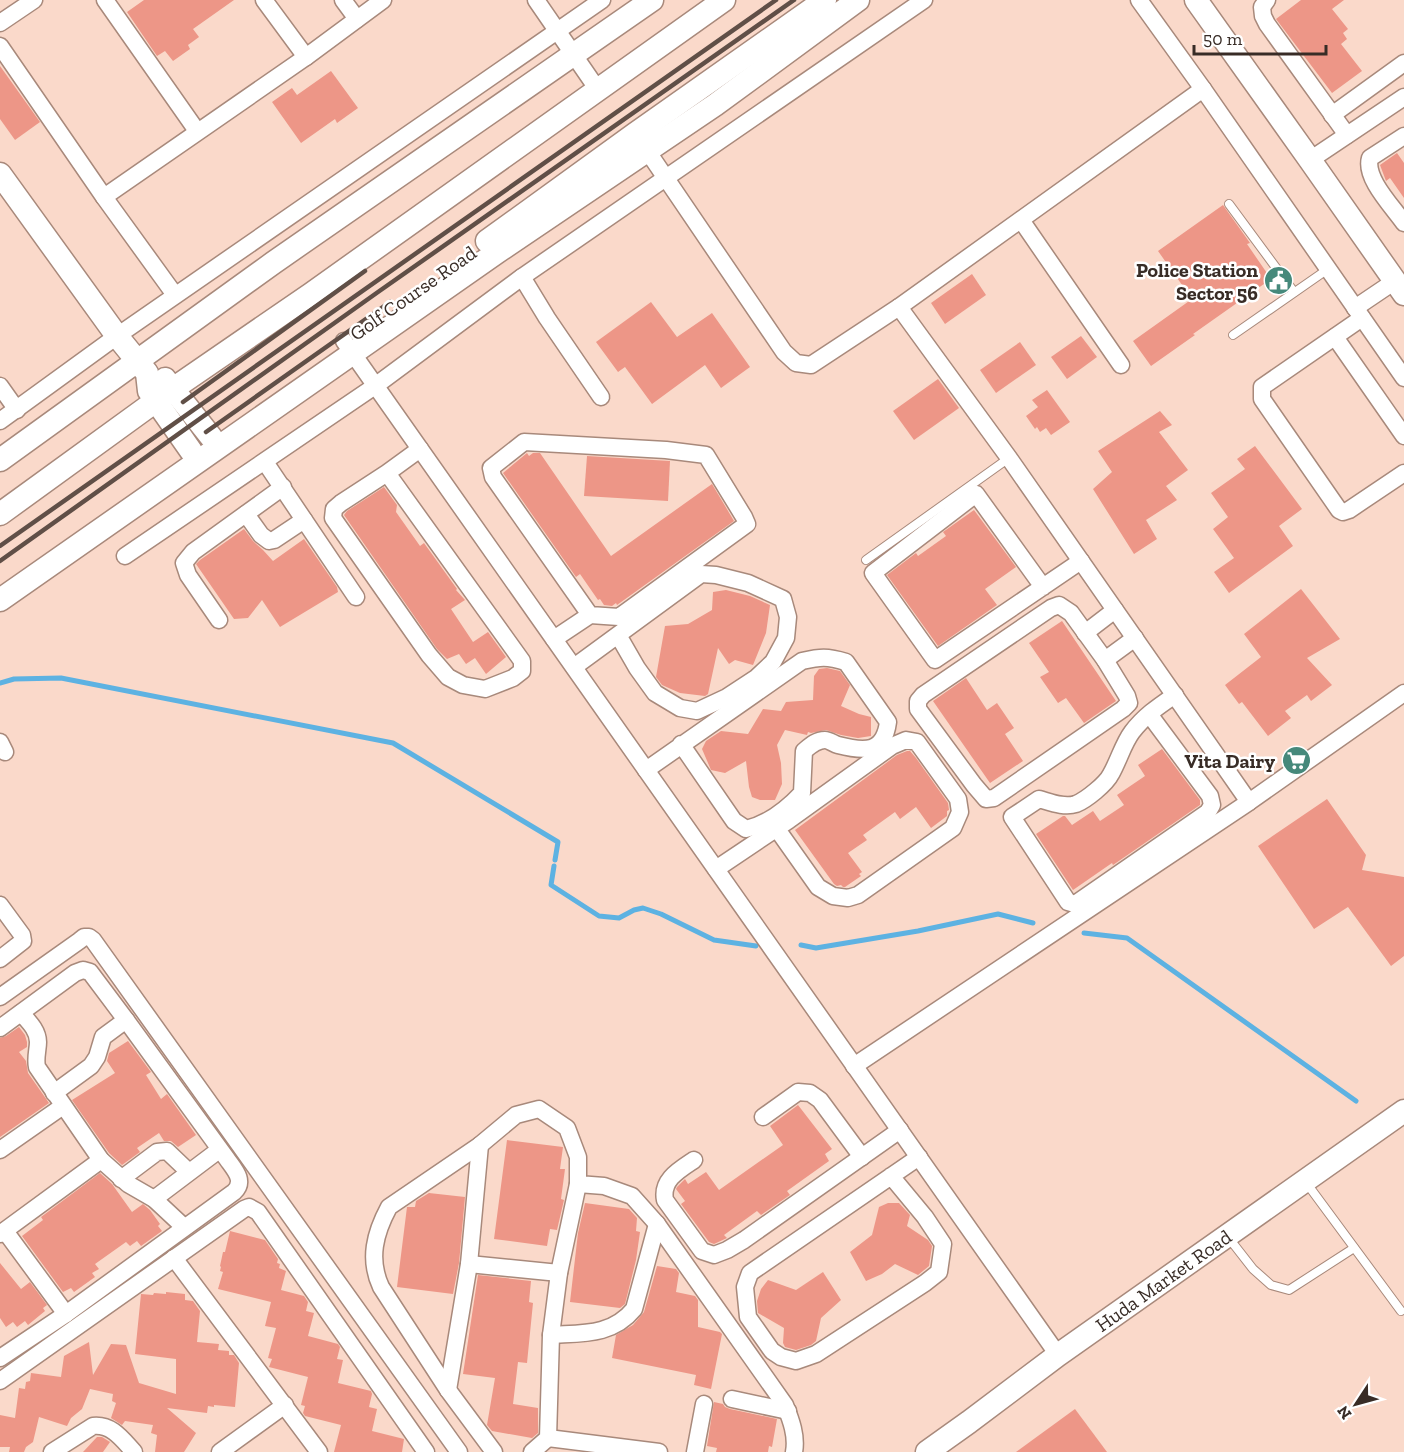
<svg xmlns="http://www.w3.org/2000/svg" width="1404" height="1452" font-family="'Zilla Slab',serif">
	<rect width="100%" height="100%" fill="#fad9ca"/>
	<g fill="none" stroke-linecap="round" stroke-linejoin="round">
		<g stroke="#5db2e2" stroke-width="5">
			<polyline points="0,683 14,679 61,678 393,743 558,842 555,860"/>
			<polyline points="554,866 551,885 599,916 619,918 634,910 643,908 661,914 714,940 756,946"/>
			<polyline points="1084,933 1127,938 1356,1101"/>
			<polyline points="801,945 816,948 918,931 998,914 1033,923"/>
		</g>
	</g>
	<g fill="#ed9687">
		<polygon points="144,0 234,0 193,29 199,37 188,45 190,49 173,61 165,51 157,56 127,12"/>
		<polygon points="1301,0 1344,0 1332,9 1348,29 1343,33 1347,39 1341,44 1362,71 1332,93 1276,19"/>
		<polygon points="0,66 40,122 15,140 0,119"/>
		<polygon points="331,71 358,108 337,123 335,119 301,143 272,102 292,88 297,95"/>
		<polygon points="1397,153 1404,163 1404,198 1390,178 1386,181 1380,165"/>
		<polygon points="1223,205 1250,243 1247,244 1271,279 1193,334 1195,335 1151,366 1133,341 1192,299 1158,251"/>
		<polygon points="972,274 986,295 945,324 931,303"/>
		<polygon points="651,302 677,337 712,313 750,367 721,388 705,365 652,404 625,367 618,372 596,342"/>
		<polygon points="1081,336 1097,357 1067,379 1051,357"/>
		<polygon points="1020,342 1036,365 996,393 980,370"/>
		<polygon points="938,379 959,408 914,440 893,411"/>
		<polygon points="1047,390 1070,422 1051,435 1046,428 1040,432 1037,427 1035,429 1026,416 1038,407 1032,400"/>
		<polygon points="1160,411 1172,425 1159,432 1188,470 1166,486 1177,500 1146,520 1157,539 1134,554 1093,489 1112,472 1098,451"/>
		<polygon points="1255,446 1302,509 1279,526 1293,546 1229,593 1214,572 1234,558 1213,529 1228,517 1211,493 1245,469 1237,459"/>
		<polygon points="527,453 529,456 533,453 540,453 611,556 712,484 734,521 617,605 616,603 612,606 604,605 600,599 598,600 580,574 576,577 503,473"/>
		<polygon points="587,456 670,461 668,501 584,496"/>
		<polygon points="384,487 397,505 396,512 420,546 424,543 457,589 456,590 465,600 451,609 473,642 488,632 506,657 486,674 475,658 466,664 459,654 447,659 437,649 344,515 347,511"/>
		<polygon points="974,510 1016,567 985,589 997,605 938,646 887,575 916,553 918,556 946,536 943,532"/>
		<polygon points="244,529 253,541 263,550 273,561 304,539 337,587 338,592 280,627 262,600 248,618 234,619 196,564 200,560"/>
		<polygon points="1301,589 1340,639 1307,658 1332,685 1311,701 1307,695 1285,711 1291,718 1268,736 1242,702 1239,704 1225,685 1261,657 1244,634"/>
		<polygon points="726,590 750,596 770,605 766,633 753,665 735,660 729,664 718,648 708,694 705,696 680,693 662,685 656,677 665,626 688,624 712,610 713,592"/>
		<polygon points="1062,621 1116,701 1084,723 1066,698 1058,703 1040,677 1049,672 1029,643"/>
		<polygon points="827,668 840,671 850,685 841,706 859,714 871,717 871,736 858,738 841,735 826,730 811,733 808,732 807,735 785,730 777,745 781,763 782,784 775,800 760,800 752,797 749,787 746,761 725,773 711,770 702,749 706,741 721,731 748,734 763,709 781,711 786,702 813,700 814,676 819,669"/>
		<polygon points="966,678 987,710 997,703 1014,728 1005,734 1023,761 990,783 933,701"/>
		<polygon points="1162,749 1200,800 1200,805 1113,865 1112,863 1073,890 1036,834 1063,816 1065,816 1072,825 1093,811 1100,821 1124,805 1117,795 1145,776 1138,765"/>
		<polygon points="907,751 910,751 916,758 948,803 949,810 947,811 947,816 931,828 916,807 900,819 895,812 863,835 867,840 848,853 862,872 859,874 861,876 845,887 843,887 841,885 837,886 834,884 795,830 897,755"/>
		<polygon points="1327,799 1366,855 1362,870 1404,877 1404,956 1391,966 1348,907 1314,929 1258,846"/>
		<polygon points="19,1027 25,1035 27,1042 27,1047 19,1052 26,1061 28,1073 49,1103 0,1137 0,1038 6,1036"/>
		<polygon points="128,1041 151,1072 146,1075 161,1099 167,1094 196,1135 178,1147 171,1141 164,1141 159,1133 137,1148 140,1152 122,1165 109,1153 72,1100 115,1073 107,1061 109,1053"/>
		<polygon points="798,1105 832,1149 825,1154 829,1161 787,1191 790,1195 761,1215 757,1211 724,1235 727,1238 714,1244 709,1242 681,1204 685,1201 676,1189 677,1187 685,1179 688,1184 706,1172 719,1190 783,1145 770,1126"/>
		<polygon points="507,1140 563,1147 560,1169 565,1169 561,1199 564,1200 557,1230 550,1229 547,1246 494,1239"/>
		<polygon points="100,1173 112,1184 132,1212 143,1204 150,1210 160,1224 158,1226 162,1231 141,1246 137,1241 130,1246 126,1242 95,1264 99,1269 92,1273 95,1277 74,1292 71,1288 63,1292 22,1236 43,1220 41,1217"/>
		<polygon points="429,1193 465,1197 459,1263 453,1294 397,1287 407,1207 415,1207 416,1201"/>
		<polygon points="585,1203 629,1209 637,1218 636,1231 640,1232 636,1260 625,1304 620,1308 570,1302 578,1233"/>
		<polygon points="888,1203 899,1203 910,1215 907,1226 928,1240 932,1246 929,1266 918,1275 895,1264 882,1274 866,1281 850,1252 872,1235 879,1207"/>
		<polygon points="230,1231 265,1240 278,1259 277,1263 280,1264 279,1268 286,1271 281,1290 304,1296 308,1302 306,1311 314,1313 308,1336 338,1344 340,1347 337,1359 343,1360 338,1383 371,1391 372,1394 369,1407 377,1409 372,1431 404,1439 402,1452 334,1452 341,1425 305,1416 303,1413 305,1406 301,1405 308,1377 269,1367 272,1359 268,1358 276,1328 265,1326 271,1302 218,1289 223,1272 220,1271 221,1267 220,1266 223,1252 225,1252"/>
		<polygon points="0,1263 21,1289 30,1282 47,1305 43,1308 45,1311 28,1325 25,1321 17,1327 13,1322 6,1327 0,1318"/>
		<polygon points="657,1266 676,1269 679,1273 676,1292 695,1296 698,1300 698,1327 720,1332 722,1334 711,1389 694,1385 696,1375 612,1358 616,1335 633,1325 644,1312"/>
		<polygon points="823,1272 841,1300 821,1318 816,1341 811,1345 796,1350 785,1347 783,1343 784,1328 758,1313 757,1301 761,1289 768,1280 796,1290"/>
		<polygon points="478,1275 531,1281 529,1302 533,1303 527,1363 518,1362 513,1404 538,1408 538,1433 532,1438 492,1431 487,1425 495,1378 463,1374"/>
		<polygon points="166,1292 185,1294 185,1300 193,1301 200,1311 197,1342 219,1344 218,1350 229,1351 229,1355 234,1355 239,1363 235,1407 214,1405 214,1407 208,1406 207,1413 167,1408 196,1433 184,1452 155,1452 157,1435 151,1433 153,1425 125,1421 122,1425 111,1418 116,1403 112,1401 113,1394 90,1389 82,1409 71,1418 67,1426 39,1417 33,1442 26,1447 24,1452 9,1452 10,1447 0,1447 0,1415 15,1418 19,1388 25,1389 26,1382 30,1381 31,1373 61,1377 64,1356 89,1342 93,1375 111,1344 126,1345 139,1383 176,1394 176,1359 135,1354 141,1294 153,1295 154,1293 166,1294"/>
		<polygon points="714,1402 723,1404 725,1407 730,1409 777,1419 772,1447 769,1446 768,1452 716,1452 717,1448 707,1446"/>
		<polygon points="1075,1409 1107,1452 1016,1452"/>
		<polygon points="97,1437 102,1437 110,1442 103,1452 83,1452"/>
	</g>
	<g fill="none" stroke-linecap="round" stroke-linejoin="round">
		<defs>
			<g id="lane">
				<polyline points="1229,204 1294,292"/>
				<polyline points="1233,335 1328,269"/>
				<polyline points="866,560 1009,458"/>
				<polyline points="1305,1181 1401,1311"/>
				<polyline points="1228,1237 1253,1269 1271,1285 1289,1290 1354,1248"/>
			</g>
			<g id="street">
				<polyline points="105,0 197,131"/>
				<polyline points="264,0 306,57"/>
				<polyline points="343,0 357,19"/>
				<polyline points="536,0 598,90"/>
				<polyline points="1139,0 1203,89 1404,378"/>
				<polyline points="1267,0 1262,7 1263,16 1267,24 1347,135"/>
				<polyline points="0,23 34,0"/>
				<polyline points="0,46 104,197 175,295"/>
				<polyline points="1332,115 1404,63"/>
				<path d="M1404 136 1370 158C1364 178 1393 207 1404 223"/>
				<polyline points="642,143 784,352 796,363 811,365 899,307 1203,89"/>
				<polyline points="1310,160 1404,97"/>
				<polyline points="104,197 306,57 383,0"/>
				<polyline points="1021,220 1121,365"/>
				<polyline points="522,277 547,318 601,397"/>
				<polyline points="899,307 1009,458 1249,802"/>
				<polyline points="1355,308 1395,281"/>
				<polyline points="1362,318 1262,387 1262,399 1339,510 1343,512 1349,510 1404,473"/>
				<polyline points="1335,337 1404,436"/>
				<polyline points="344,341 1058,1355"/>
				<polyline points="0,386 17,410"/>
				<polyline points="0,421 117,336 602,0"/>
				<polyline points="265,462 356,597"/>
				<polyline points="387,473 341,503 334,509 333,518 429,655 448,677 463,685 485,689 513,678 522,671 522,661 387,473 420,449"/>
				<polyline points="246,514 261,535 269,541 274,540 304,520"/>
				<polyline points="125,556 375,386 522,277 924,0"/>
				<polyline points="1043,587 976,494 873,573 935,660 1081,561"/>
				<polygon points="1059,605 1071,613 1105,660 1127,696 1129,703 1123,709 994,798 986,799 974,785 918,709 918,701 923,695 1051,608"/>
				<polyline points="219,620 188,575 184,563 193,552 283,487"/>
				<polyline points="1085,633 1115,610"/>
				<polyline points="554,639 590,615 619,617 747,524 744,517 706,455 666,450 524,442 491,468 493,477 590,615"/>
				<polyline points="1105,660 1135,638"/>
				<polyline points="574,667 701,574 716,575 748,583 783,599 788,617 786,638 773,662 756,678 727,697 697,711 680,708 655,693 637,668 618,635"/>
				<path d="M1149 714 1210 796 1212 805 1208 812 1075 904 1068 902 1012 817 1039 799C1050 802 1064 808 1076 804 1086 800 1106 784 1111 774 1119 760 1123 744 1132 732 1144 716 1159 706 1175 695"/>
				<polyline points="0,742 5,752"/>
				<path d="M646 770 802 661C820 657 827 656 846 662L888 722C884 753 865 752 838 745 834 744 829 740 825 740 816 740 810 746 804 751L802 793C787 809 768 824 746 829L734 821 681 744"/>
				<polyline points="716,869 789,820 892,746 906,740 917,742 958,799 960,812 953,828 858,895 848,898 833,896 818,887 777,829"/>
				<polyline points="0,905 22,935 23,941 0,959"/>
				<polyline points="0,997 79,941 84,937 89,937 93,940 459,1452"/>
				<path d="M21 1013C28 1021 38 1030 38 1042 38 1050 35 1058 37 1067L101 1160 128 1184 154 1199 184 1227"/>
				<path d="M0 1028 75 973 83 970 90 972 126 1020 227 1159C234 1169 246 1181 234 1192L66 1314 0 1358"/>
				<polyline points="854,1066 1249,802 1404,693"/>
				<polyline points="54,1093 91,1066 97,1057 103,1037 126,1020"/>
				<polyline points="763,1117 798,1092 810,1093 820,1100 862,1157"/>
				<polyline points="0,1150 63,1106"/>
				<path d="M694 1160C679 1170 661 1180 665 1200L702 1251 714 1255 727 1250 744 1240 900 1130"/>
				<polyline points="891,1176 925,1217 943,1244 939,1272 925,1283 816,1354 796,1361 781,1357 772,1351 748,1317 745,1287 750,1273 919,1157"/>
				<polyline points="121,1179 157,1152 167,1151 189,1172"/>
				<polyline points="154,1199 219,1150"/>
				<polyline points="5,1231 66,1314"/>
				<polyline points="0,1234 101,1160"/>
				<polyline points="174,1258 319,1452"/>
				<polyline points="469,1264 559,1273"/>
				<path d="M551 1335C582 1333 612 1336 634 1309L657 1224"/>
				<polyline points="0,1381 244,1209 249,1207 258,1212 426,1452"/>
				<polyline points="448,1390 469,1264 480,1145"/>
				<polyline points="732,1399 788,1411"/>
				<polyline points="548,1438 659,1452"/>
				<path d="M52 1452 93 1426C112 1424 122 1439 134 1452"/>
				<polyline points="220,1452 285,1405"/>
				<path d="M494 1452 448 1390 381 1287C368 1259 375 1233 389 1207L480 1145 516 1115 539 1109 567 1128 578 1157V1184L604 1186 632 1196 657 1224 785 1405C791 1420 797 1436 794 1452"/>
				<polyline points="532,1452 548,1438 551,1335 559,1273 578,1184"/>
				<polyline points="695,1452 704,1404"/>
			</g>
			<g id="secondary">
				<polyline points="1196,0 1310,160 1404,294"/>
				<polyline points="0,174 117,336 147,373 149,391 191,451"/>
				<polyline points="487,241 635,134 825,0"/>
				<polyline points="165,379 211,437"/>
				<polyline points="0,460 273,263 652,0"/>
				<polyline points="0,514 164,395 311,294 724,0"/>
				<polyline points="0,600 496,253 715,105 858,0"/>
				<path id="s1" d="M927 1452 969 1422 1058 1355 1404 1111"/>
			</g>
		</defs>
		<use href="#lane" stroke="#a8897b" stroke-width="10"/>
		<use href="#street" stroke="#a8897b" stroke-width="19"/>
		<use href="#secondary" stroke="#a8897b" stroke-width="25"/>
		<use href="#lane" stroke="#fff" stroke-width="8"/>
		<use href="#street" stroke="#fff" stroke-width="16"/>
		<use href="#secondary" stroke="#fff" stroke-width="22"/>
		<g stroke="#604f47" stroke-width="4.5">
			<polyline points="183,402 365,271"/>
			<polyline points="206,432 390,302"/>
			<polyline points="0,546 776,0"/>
			<polyline points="0,561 378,292 794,0"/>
		</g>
	</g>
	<defs>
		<symbol id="civic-disc" viewBox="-11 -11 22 22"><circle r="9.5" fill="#46897b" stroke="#fff"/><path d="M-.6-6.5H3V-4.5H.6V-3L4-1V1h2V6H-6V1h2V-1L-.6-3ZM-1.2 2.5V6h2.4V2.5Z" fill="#fff"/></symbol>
		<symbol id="supermarket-disc" viewBox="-11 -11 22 22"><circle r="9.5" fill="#46897b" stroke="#fff"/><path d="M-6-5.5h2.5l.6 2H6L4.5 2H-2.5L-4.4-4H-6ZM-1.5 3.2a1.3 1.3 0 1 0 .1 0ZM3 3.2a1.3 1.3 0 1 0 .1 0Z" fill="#fff"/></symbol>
	</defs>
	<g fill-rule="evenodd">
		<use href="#civic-disc" x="1262" y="264" width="33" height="33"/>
		<use href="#supermarket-disc" x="1280" y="744" width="33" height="33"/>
	</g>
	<g text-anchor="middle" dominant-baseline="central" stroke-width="5" stroke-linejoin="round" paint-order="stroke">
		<g font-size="20" font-weight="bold" fill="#382c26" stroke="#fff" text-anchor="end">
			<text x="1258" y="270">Police Station<tspan x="1258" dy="23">Sector 56</tspan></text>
			<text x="1275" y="761">Vita Dairy</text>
		</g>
		<g font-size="20" fill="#382c26" stroke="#fff">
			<text transform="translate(413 293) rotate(-35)">Golf Course Road</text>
			<text stroke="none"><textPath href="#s1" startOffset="292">Huda Market Road</textPath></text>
		</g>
	</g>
	<g transform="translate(1356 1404) rotate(234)" stroke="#ffffff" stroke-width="4.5" paint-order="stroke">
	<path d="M0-4.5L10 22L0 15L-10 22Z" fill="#382c26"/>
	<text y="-9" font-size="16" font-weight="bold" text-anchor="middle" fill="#382c26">N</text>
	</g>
	<path d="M1194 45v9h132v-9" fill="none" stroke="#382c26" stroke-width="3"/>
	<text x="1203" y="45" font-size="18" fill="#382c26" stroke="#ffffff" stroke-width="4.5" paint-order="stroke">50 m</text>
</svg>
